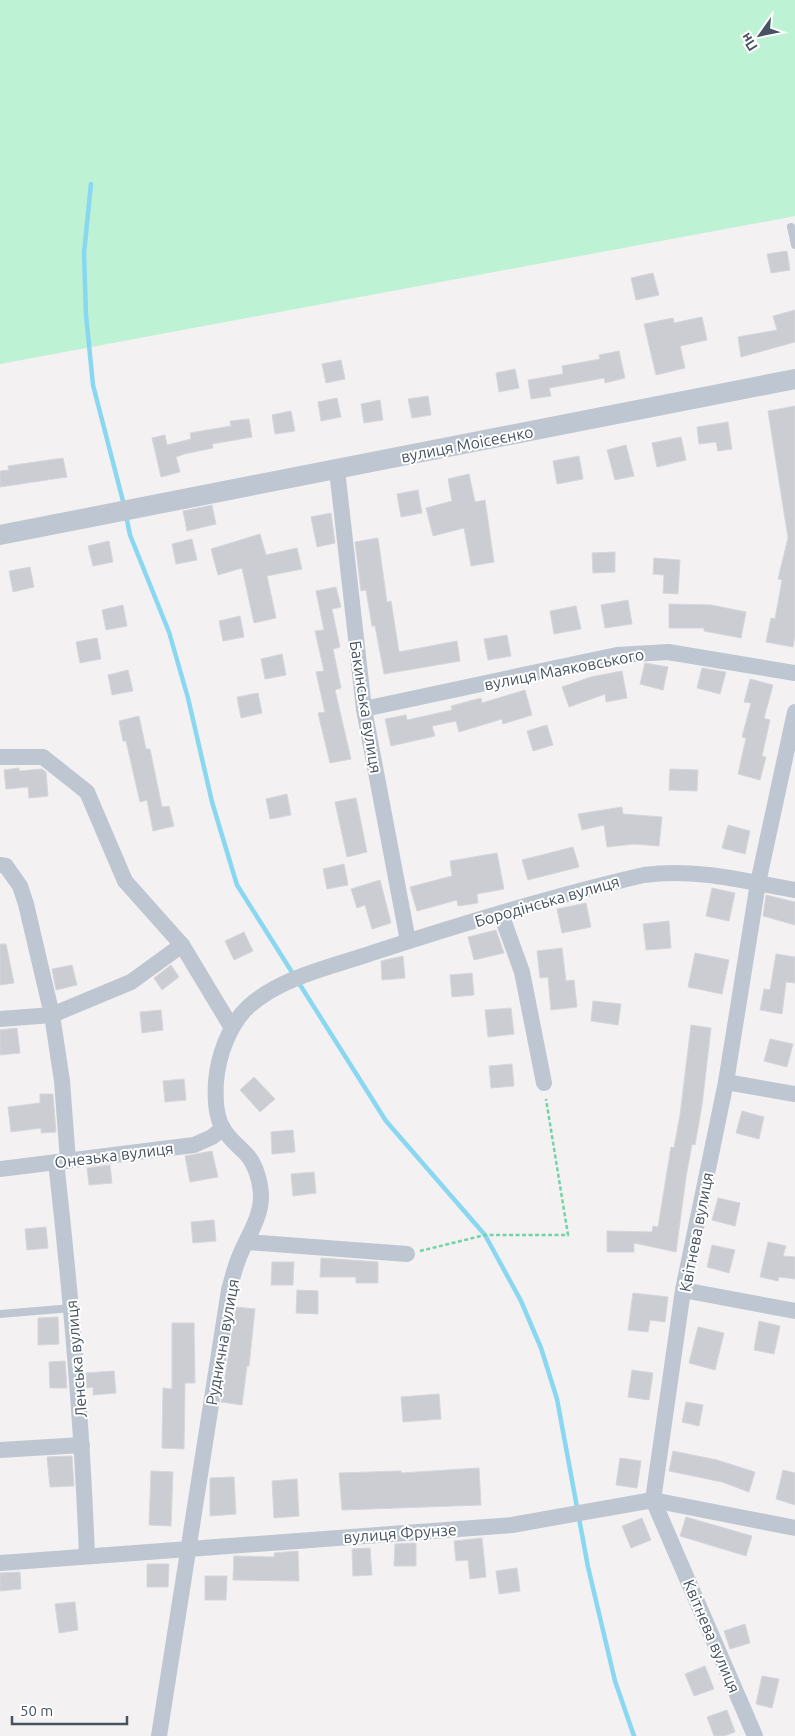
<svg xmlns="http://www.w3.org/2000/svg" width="795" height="1736" font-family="Ubuntu,sans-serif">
	<rect width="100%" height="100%" fill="#f3f1f1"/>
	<polygon fill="#bef2d4" points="0,0 795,0 795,216 0,364"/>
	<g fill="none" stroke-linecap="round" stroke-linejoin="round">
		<g stroke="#89d7f1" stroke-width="4.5">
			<polyline points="91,184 84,253 86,315 93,385 124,505"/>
			<polyline points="126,515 130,535 169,632 188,698 212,802 237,885 386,1121 485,1235 521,1301 541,1348 557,1399 588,1567 615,1681 634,1736"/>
		</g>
	</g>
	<g fill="#cbcdd3" stroke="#d5d7dd">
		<polygon points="787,251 790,270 771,273 767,254"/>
		<polygon points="653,273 659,295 636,300 631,278"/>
		<polygon points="795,310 795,342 741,357 738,337 777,330 773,316"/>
		<polygon points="702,317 707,340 680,346 685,368 656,375 644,324 673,318 674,323"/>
		<polygon points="619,351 625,378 605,383 604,378 549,388 551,396 531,399 528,380 563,374 562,366 600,359 599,355"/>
		<polygon points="341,360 345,379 326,383 322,364"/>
		<polygon points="515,369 519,388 499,392 496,373"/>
		<polygon points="428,396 431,415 412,418 408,399"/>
		<polygon points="337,398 341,417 321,421 318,402"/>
		<polygon points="380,400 383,420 364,423 361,404"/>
		<polygon points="795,406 795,635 793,647 766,642 771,618 775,619 782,580 778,579 788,538 768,411"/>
		<polygon points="291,411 295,431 275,434 272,415"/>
		<polygon points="249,419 252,437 212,444 213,448 184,454 176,457 180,472 161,477 152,438 165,435 167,445 191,439 190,433 231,426 230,421"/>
		<polygon points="728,422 732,449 718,451 716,442 699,444 697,427"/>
		<polygon points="681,437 686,460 657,467 652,443"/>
		<polygon points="626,445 634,476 615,480 607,450"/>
		<polygon points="579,456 583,479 557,484 553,461"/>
		<polygon points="63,458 67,477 0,487 0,471 9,470 8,466"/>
		<polygon points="469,474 475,502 485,500 494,562 471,566 464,528 433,536 426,508 452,501 448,479"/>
		<polygon points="418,490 422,513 401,517 397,494"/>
		<polygon points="212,505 216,524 187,531 183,511"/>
		<polygon points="331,513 335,543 317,547 311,517"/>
		<polygon points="260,534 266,555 297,548 302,569 267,576 276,618 254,623 242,568 218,575 211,549"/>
		<polygon points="378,538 387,602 391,601 399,652 457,641 460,661 384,674 375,626 372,626 366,590 361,591 355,542"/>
		<polygon points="192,539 197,560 176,564 172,544"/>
		<polygon points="109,541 113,562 93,566 88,546"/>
		<polygon points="615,552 615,572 593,573 592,553"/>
		<polygon points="654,558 680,560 678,594 663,593 664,575 653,574"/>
		<polygon points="30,567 34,587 13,592 9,571"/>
		<polygon points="336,587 341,607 332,609 340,647 333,649 341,688 335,690 351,759 330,763 318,713 325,712 316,672 324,671 315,631 324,630 316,591"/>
		<polygon points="628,600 632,624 605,628 601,605"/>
		<polygon points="669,604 711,605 746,612 741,638 704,631 704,628 669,628"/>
		<polygon points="123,605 127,626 106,630 102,610"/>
		<polygon points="576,606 581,629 554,634 550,611"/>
		<polygon points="240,616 244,637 223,641 219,621"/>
		<polygon points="507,635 511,656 488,660 484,639"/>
		<polygon points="97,638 101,659 80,663 76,642"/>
		<polygon points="282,654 286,675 265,679 261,659"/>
		<polygon points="645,663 668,667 663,690 640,684"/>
		<polygon points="702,668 726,672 720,694 697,688"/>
		<polygon points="128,670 133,691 112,695 108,675"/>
		<polygon points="622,671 627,698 606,702 605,694 569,707 562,687 591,677"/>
		<polygon points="750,679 773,685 764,718 770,720 762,756 766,757 760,780 738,774 746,738 742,737 751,703 744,702"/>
		<polygon points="525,690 532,715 503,724 502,719 459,732 456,721 432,726 435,736 391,746 385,719 406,715 407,720 452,710 451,706 481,698 482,703"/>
		<polygon points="258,693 262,713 241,718 237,697"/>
		<polygon points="139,716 146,749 150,749 162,807 169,806 174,826 153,831 147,800 140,802 126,741 123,741 119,721"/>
		<polygon points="547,725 553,745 533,751 527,731"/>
		<polygon points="19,768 19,771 42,769 46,772 48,796 29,798 28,787 6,789 4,770"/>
		<polygon points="670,769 698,770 697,791 669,790"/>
		<polygon points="287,794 291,815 270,819 266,799"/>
		<polygon points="356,798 367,852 347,857 335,802"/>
		<polygon points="622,807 623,814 662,817 659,846 634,844 607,847 604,825 582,830 578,814"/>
		<polygon points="728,825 750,831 745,854 722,848"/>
		<polygon points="573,847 579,867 528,880 522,860"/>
		<polygon points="497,853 504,889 477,894 478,903 458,906 457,900 417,911 410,887 452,876 450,861"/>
		<polygon points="344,864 348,885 327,889 323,869"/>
		<polygon points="380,880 391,923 372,929 365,905 357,908 351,889"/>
		<polygon points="712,888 735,893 729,921 706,916"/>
		<polygon points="766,895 795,902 795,925 763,916"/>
		<polygon points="586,903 591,927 562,933 557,909"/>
		<polygon points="669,921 671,948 646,950 643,924"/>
		<polygon points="496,930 504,953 474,960 468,937"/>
		<polygon points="244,932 253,951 234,960 225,941"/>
		<polygon points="0,944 6,944 14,983 0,985"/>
		<polygon points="562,948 566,981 574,980 577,1007 551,1010 548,977 540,978 537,951"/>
		<polygon points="695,953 729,960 722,994 688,987"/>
		<polygon points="776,954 795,957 795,983 786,982 782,1014 760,1010 764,989 770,990"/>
		<polygon points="403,956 405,978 382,980 381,961"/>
		<polygon points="72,965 77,985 56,990 52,969"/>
		<polygon points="171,965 179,977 162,990 154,978"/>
		<polygon points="472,973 474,995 452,997 450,975"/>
		<polygon points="593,1001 621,1004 618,1025 591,1021"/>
		<polygon points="511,1008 514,1034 488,1037 485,1010"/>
		<polygon points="161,1010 163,1030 142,1033 140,1012"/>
		<polygon points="691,1025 711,1028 702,1105 695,1145 692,1144 686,1177 676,1252 634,1243 634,1252 607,1252 607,1231 652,1232 653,1226 658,1227 671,1147 674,1148 680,1115"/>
		<polygon points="17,1028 20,1053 0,1055 0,1030"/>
		<polygon points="770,1039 793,1044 787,1067 764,1061"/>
		<polygon points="512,1064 514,1086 491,1088 489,1066"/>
		<polygon points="254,1077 275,1099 260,1112 240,1090"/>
		<polygon points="184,1079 186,1100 165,1102 163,1081"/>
		<polygon points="40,1094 53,1094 56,1132 41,1133 41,1128 11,1132 8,1107 40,1103"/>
		<polygon points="742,1111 764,1117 759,1139 736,1133"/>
		<polygon points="293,1130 295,1152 272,1154 271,1132"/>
		<polygon points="212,1151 218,1177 190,1182 185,1156"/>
		<polygon points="110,1165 112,1183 89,1185 87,1168"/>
		<polygon points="314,1172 316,1193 293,1196 291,1174"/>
		<polygon points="718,1198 740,1203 735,1226 712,1220"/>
		<polygon points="214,1220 216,1241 193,1243 191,1222"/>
		<polygon points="46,1227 48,1248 27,1250 25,1229"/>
		<polygon points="768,1242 786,1246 783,1256 795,1257 795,1279 779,1277 778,1281 760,1277"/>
		<polygon points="712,1245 735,1250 729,1273 707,1267"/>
		<polygon points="321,1258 378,1262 378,1283 356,1283 356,1277 320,1277"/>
		<polygon points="272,1262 294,1262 293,1285 271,1285"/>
		<polygon points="297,1290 318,1291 318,1314 296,1313"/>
		<polygon points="633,1293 668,1297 665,1322 650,1320 648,1332 628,1330"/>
		<polygon points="236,1307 255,1309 249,1366 247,1366 242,1405 221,1402"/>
		<polygon points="58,1317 59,1344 38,1345 38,1318"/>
		<polygon points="759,1321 780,1326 774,1354 754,1350"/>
		<polygon points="172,1323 194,1323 195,1383 185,1383 184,1449 162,1448 163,1388 172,1389"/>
		<polygon points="698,1327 724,1333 715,1370 689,1363"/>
		<polygon points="65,1361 67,1388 50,1388 49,1362"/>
		<polygon points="632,1370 653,1373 649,1400 628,1397"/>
		<polygon points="114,1371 116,1393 93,1395 93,1387 87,1388 86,1373"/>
		<polygon points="439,1394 441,1419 403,1422 401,1397"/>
		<polygon points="686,1402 703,1405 699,1426 682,1422"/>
		<polygon points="673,1451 717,1460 755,1472 749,1492 722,1482 669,1471"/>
		<polygon points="72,1456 74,1486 50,1487 47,1457"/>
		<polygon points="620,1458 641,1461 637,1488 616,1485"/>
		<polygon points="479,1468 481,1505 342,1510 339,1473 401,1471 401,1473"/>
		<polygon points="783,1470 795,1473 795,1505 776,1499"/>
		<polygon points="151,1471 173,1472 171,1526 149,1525"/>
		<polygon points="234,1477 236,1514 210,1516 210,1478"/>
		<polygon points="297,1479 299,1516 274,1518 272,1481"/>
		<polygon points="686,1517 752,1536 746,1556 680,1536"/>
		<polygon points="642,1518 651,1540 631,1548 622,1526"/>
		<polygon points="482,1538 486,1577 470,1579 468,1560 456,1561 454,1541"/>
		<polygon points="416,1543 416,1566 394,1566 395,1544"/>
		<polygon points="370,1548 372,1575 353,1576 352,1549"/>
		<polygon points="298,1551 299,1581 233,1580 234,1556 274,1557 274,1553"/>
		<polygon points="147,1564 169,1564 168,1587 147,1587"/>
		<polygon points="517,1568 520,1591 499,1594 496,1571"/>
		<polygon points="20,1572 21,1589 0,1591 0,1573"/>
		<polygon points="205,1576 227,1576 226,1600 205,1600"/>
		<polygon points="75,1602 78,1630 59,1633 55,1604"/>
		<polygon points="745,1624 750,1643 730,1649 724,1631"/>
		<polygon points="705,1666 714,1689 694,1696 685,1674"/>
		<polygon points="762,1676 779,1679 772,1708 756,1704"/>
		<polygon points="727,1710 735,1732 724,1736 714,1736 707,1717"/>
	</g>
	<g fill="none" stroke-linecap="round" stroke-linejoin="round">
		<polyline stroke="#73d3a8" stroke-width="2.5" stroke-dasharray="4 2.5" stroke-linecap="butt" points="420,1251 485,1235 568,1235 546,1099"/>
		<g stroke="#bec7d1" stroke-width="8">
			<polyline points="791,227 795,245"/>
			<polyline points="0,1314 72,1308"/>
		</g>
		<g stroke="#bec7d1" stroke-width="16">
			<polyline points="337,470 364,709 408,941"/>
			<polyline points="364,709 617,655 668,652 795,673"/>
			<polyline points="0,757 43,757 87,792 125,881 182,945 232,1028"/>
			<polyline points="0,865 6,866 20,886 26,904 52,1015 62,1081 68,1161"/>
			<polyline points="501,914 522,972 544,1083"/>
			<polyline points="0,1019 52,1015 131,982 182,945"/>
			<polyline points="726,1082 795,1094"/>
			<path d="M56 1162C71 1294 82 1424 87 1556"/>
			<polyline points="0,1169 194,1145 212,1137 223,1128"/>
			<polyline points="246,1242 407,1254"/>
			<polyline points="683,1290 795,1311"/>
			<polyline points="0,1450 82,1445"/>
			<polyline points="0,1563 512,1525 653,1500 795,1528"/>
			<path d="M159 1736 229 1290C232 1280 234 1270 238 1260 245 1240 261 1219 261 1197 261 1184 256 1165 247 1155 239 1146 230 1140 224 1130 215 1117 215 1097 216 1082 218 1056 229 1025 248 1007 281 977 331 967 372 953 461 924 552 896 644 875 696 868 744 881 795 890"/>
			<polyline points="755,1736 653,1500 683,1290 726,1082 758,883 795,712"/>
		</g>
		<polyline stroke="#bec7d1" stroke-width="20" points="0,535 795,379"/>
	</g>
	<g text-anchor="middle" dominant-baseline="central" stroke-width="4" stroke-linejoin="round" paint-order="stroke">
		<g font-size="16" fill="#475360" stroke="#fff">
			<text transform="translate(467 444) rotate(-11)">вулиця Моісеєнко</text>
			<text transform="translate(564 669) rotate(-11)">вулиця Маяковського</text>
			<text transform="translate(366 707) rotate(81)">Бакинська вулиця</text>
			<text transform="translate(547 901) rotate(-16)">Бородінська вулиця</text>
			<text transform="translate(114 1155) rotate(-7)">Онезька вулиця</text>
			<text transform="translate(696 1232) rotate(-79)">Квітнева вулиця</text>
			<text transform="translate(222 1342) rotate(-80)">Руднична вулиця</text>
			<text transform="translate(76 1359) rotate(-95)">Ленська вулиця</text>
			<text transform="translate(400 1533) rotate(-4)">вулиця Фрунзе</text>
			<text transform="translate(712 1636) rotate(67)">Квітнева вулиця</text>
		</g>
	</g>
	<g transform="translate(760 35) rotate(237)" stroke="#ffffff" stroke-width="4" paint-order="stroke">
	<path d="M0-4L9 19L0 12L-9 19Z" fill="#475360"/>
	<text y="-8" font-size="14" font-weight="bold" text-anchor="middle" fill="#475360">Пн</text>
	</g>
	<path d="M12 1716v8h115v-8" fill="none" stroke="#475360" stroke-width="2.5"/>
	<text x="20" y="1716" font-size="15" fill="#475360" stroke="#ffffff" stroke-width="4" paint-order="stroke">50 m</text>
</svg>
